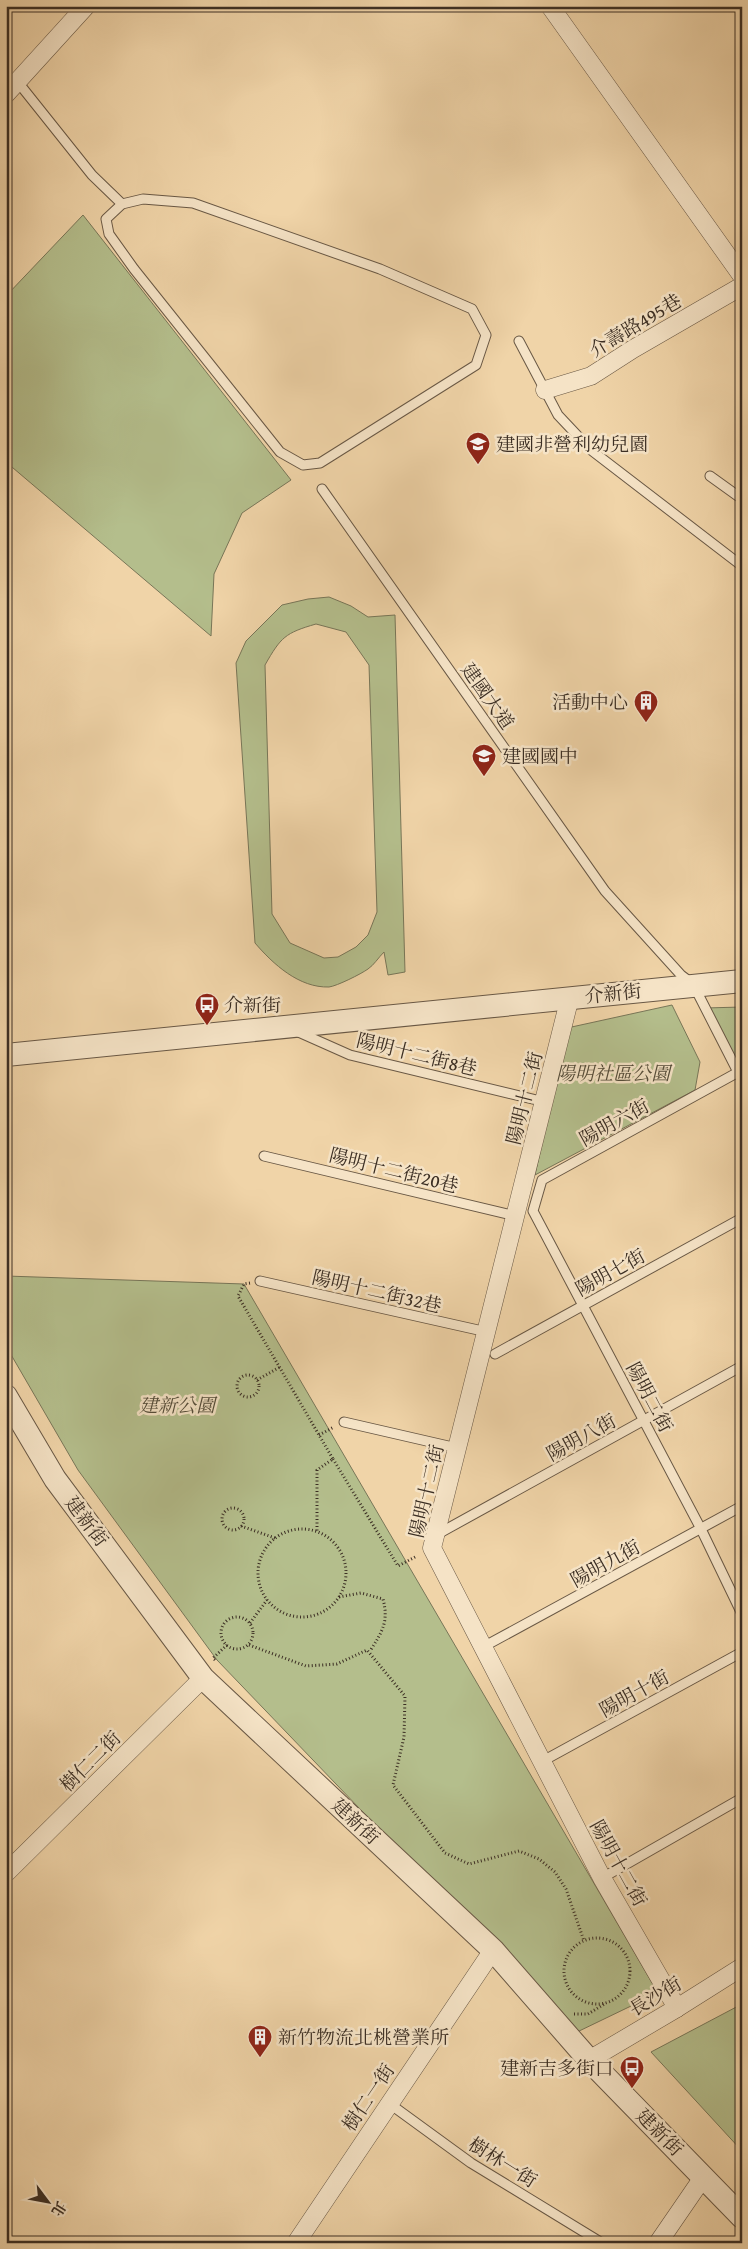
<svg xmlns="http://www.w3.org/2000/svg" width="748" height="2249" font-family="'Gentium Book Plus','Noto Serif TC',serif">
	<rect width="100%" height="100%" fill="#f0d4a8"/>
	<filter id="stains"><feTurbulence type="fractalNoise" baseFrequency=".004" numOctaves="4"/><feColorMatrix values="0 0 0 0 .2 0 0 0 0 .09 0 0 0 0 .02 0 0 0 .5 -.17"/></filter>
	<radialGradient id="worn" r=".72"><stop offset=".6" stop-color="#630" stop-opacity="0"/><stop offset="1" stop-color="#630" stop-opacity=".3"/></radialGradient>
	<g fill="#b4be8c" stroke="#787658" fill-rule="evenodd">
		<polygon points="83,215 291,480 242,513 214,574 211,636 6,462 6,296"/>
		<path d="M329 597 351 606 368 617 395 615 405 972 388 975 384 952C378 958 374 965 368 969 361 974 337 986 329 987 299 988 273 964 255 943L236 663 246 641 282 605 308 599ZM316 624 346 632 369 665 377 912 368 935 356 947 338 957 324 958 290 943 272 914 265 665C281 637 285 633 316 624Z"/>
		<polygon points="672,1005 700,1062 695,1090 535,1175 567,1028"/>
		<polygon points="742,1007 742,1064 736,1068 705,1008"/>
		<polygon points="6,1276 244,1284 658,1993 575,2033 217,1660 78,1470 6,1346"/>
		<polygon points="742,2004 742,2151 651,2052"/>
	</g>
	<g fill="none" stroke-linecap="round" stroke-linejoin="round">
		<defs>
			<g id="service">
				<polyline points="17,81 92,175 122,204"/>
				<polygon points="143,199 193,203 380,269 472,309 486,335 476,365 320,463 303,465 280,452 134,269 109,234 106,219 122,204"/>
				<polyline points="519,341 558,415 591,450 742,566"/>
				<polyline points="710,476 742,499"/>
				<polyline points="322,489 605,891 681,975 693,984 742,1080"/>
				<polyline points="296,1031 350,1055 545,1102"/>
				<polyline points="742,1070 542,1180 533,1211 701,1529 742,1614"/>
				<polyline points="264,1156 516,1216"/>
				<polyline points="260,1281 487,1332"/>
				<polyline points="495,1354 742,1218"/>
				<polyline points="344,1422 457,1448"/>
				<polyline points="436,1535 742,1366"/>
				<polyline points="483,1647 742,1506"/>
				<polyline points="541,1762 742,1652"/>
				<polyline points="602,1878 742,1798"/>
				<polyline points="390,2104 471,2163 602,2243"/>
			</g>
			<g id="minor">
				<polyline points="550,6 742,276"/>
				<polyline points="6,94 86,6"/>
				<polyline points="545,390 591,376 633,349 742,286"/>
				<polyline points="570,997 432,1548 602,1878 677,2008"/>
				<polyline points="6,1873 203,1678"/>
				<polyline points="589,2060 677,2008 742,1967"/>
				<polyline points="296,2243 493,1950"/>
				<polyline points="658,2243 704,2176"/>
			</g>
			<g id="tertiary">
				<polyline points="6,1055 742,981"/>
				<polyline points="6,1396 55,1479 203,1678 493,1950 589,2060 742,2217"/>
			</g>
		</defs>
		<use href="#service" stroke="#695845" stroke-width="11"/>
		<use href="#minor" stroke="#695845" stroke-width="19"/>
		<use href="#tertiary" stroke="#695845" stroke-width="24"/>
		<g stroke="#3c2f24" stroke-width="3" stroke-dasharray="1 2.5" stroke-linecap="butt">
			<polyline points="250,1283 244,1284 238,1296 333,1459 317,1470 317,1531"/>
			<circle cx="248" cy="1386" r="11"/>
			<polyline points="257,1380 280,1367"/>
			<polyline points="319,1435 334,1427"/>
			<polyline points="333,1459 398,1566 417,1556"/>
			<circle cx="233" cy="1519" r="11"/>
			<polyline points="241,1526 275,1538"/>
			<circle cx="302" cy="1573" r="44"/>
			<path d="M339 1597 361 1593 383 1599C389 1622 382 1632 370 1651"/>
			<circle cx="237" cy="1633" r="16"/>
			<polyline points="250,1623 267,1600"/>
			<polyline points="249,1645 306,1666 337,1664 367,1650 405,1696 404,1737 393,1785 445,1853 469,1864 519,1851 539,1859 555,1872 566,1889 584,1941"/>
			<polyline points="215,1660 213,1658 227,1645"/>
			<circle cx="597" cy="1971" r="33"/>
			<polyline points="574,2014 588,2014 606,2003"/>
		</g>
		<use href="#service" stroke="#f5e3c6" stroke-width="9"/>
		<use href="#minor" stroke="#f5e3c6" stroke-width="18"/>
		<use href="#tertiary" stroke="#f5e3c6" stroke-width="22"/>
	</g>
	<defs>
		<symbol id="school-pin" viewBox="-11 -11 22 30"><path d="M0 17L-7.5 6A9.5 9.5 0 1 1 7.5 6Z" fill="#8f2418" stroke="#f5e3c6"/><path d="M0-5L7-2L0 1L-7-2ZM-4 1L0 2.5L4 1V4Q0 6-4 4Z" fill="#fff"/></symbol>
		<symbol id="building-pin" viewBox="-11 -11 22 30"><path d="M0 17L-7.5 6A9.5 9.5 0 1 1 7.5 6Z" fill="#8f2418" stroke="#f5e3c6"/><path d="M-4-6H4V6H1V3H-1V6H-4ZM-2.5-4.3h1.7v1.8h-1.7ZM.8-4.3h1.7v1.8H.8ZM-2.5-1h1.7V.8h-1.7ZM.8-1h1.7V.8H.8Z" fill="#fff"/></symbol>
		<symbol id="bus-pin" viewBox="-11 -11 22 30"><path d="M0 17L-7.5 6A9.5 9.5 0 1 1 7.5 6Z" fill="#8f2418" stroke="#f5e3c6"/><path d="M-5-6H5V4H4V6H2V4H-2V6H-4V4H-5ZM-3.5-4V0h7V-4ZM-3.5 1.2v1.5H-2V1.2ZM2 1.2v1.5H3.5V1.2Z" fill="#fff"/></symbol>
	</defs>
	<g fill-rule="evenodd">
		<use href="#school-pin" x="464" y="430" width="28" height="38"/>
		<use href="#building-pin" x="632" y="688" width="28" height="38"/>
		<use href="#school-pin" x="470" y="742" width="28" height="38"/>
		<use href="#bus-pin" x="193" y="991" width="28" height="38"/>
		<use href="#building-pin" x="246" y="2023" width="28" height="38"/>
		<use href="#bus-pin" x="618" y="2054" width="28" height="38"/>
	</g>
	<g text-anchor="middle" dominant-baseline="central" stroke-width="5" stroke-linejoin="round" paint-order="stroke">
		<g font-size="19" fill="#3c2f24" stroke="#f5e3c6">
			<text transform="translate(635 325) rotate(-31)">介壽路495巷</text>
			<text transform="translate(488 696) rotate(55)">建國大道</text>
			<text transform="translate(613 993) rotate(-6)">介新街</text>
			<text transform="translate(417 1054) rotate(14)">陽明十二街8巷</text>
			<text transform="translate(524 1098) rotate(-76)">陽明十二街</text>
			<text transform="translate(614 1122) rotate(-29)">陽明六街</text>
			<text transform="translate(394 1170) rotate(14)">陽明十二街20巷</text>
			<text transform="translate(610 1272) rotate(-29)">陽明七街</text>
			<text transform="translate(377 1291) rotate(13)">陽明十二街32巷</text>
			<text transform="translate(650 1397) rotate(62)">陽明二街</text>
			<text transform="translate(581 1437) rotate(-29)">陽明八街</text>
			<text transform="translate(426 1491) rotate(-77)">陽明十二街</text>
			<text transform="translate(87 1521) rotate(53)">建新街</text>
			<text transform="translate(605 1563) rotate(-29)">陽明九街</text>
			<text transform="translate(634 1693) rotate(-29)">陽明十街</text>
			<text transform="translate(90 1761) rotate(-45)">樹仁二街</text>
			<text transform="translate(356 1821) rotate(43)">建新街</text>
			<text transform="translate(619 1863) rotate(61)">陽明十二街</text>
			<text transform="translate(655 1996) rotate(-31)">長沙街</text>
			<text transform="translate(368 2097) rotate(-56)">樹仁一街</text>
			<text transform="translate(660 2132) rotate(45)">建新街</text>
			<text transform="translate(503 2162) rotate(32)">樹林一街</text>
		</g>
		<g font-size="19" fill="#3c2f24" stroke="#f5e3c6" text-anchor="start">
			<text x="496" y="444">建國非營利幼兒園</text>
			<text x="628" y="702" text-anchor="end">活動中心</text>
			<text x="502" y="756">建國國中</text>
			<text x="224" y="1005">介新街</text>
			<text x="278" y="2037">新竹物流北桃營業所</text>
			<text x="614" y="2068" text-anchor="end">建新吉多街口</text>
		</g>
		<g font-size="19" font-style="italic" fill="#544c39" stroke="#f5e3c6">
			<text x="613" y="1073">陽明社區公園</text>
			<text x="177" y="1405">建新公園</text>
		</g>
	</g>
	<rect width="748" height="2249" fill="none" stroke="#f0d4a8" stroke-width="25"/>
	<rect x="8" y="8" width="733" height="2234" fill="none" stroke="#3c2f24" stroke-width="2.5"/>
	<rect x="12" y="12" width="723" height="2224" fill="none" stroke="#3c2f24"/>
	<g transform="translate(48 2202) rotate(122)" stroke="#f5e3c6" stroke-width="4" paint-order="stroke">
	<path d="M0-4L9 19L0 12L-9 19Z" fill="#3c2f24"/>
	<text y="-8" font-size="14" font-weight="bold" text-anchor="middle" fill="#3c2f24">北</text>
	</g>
	<rect width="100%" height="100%" filter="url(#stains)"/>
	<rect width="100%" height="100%" fill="url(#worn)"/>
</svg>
